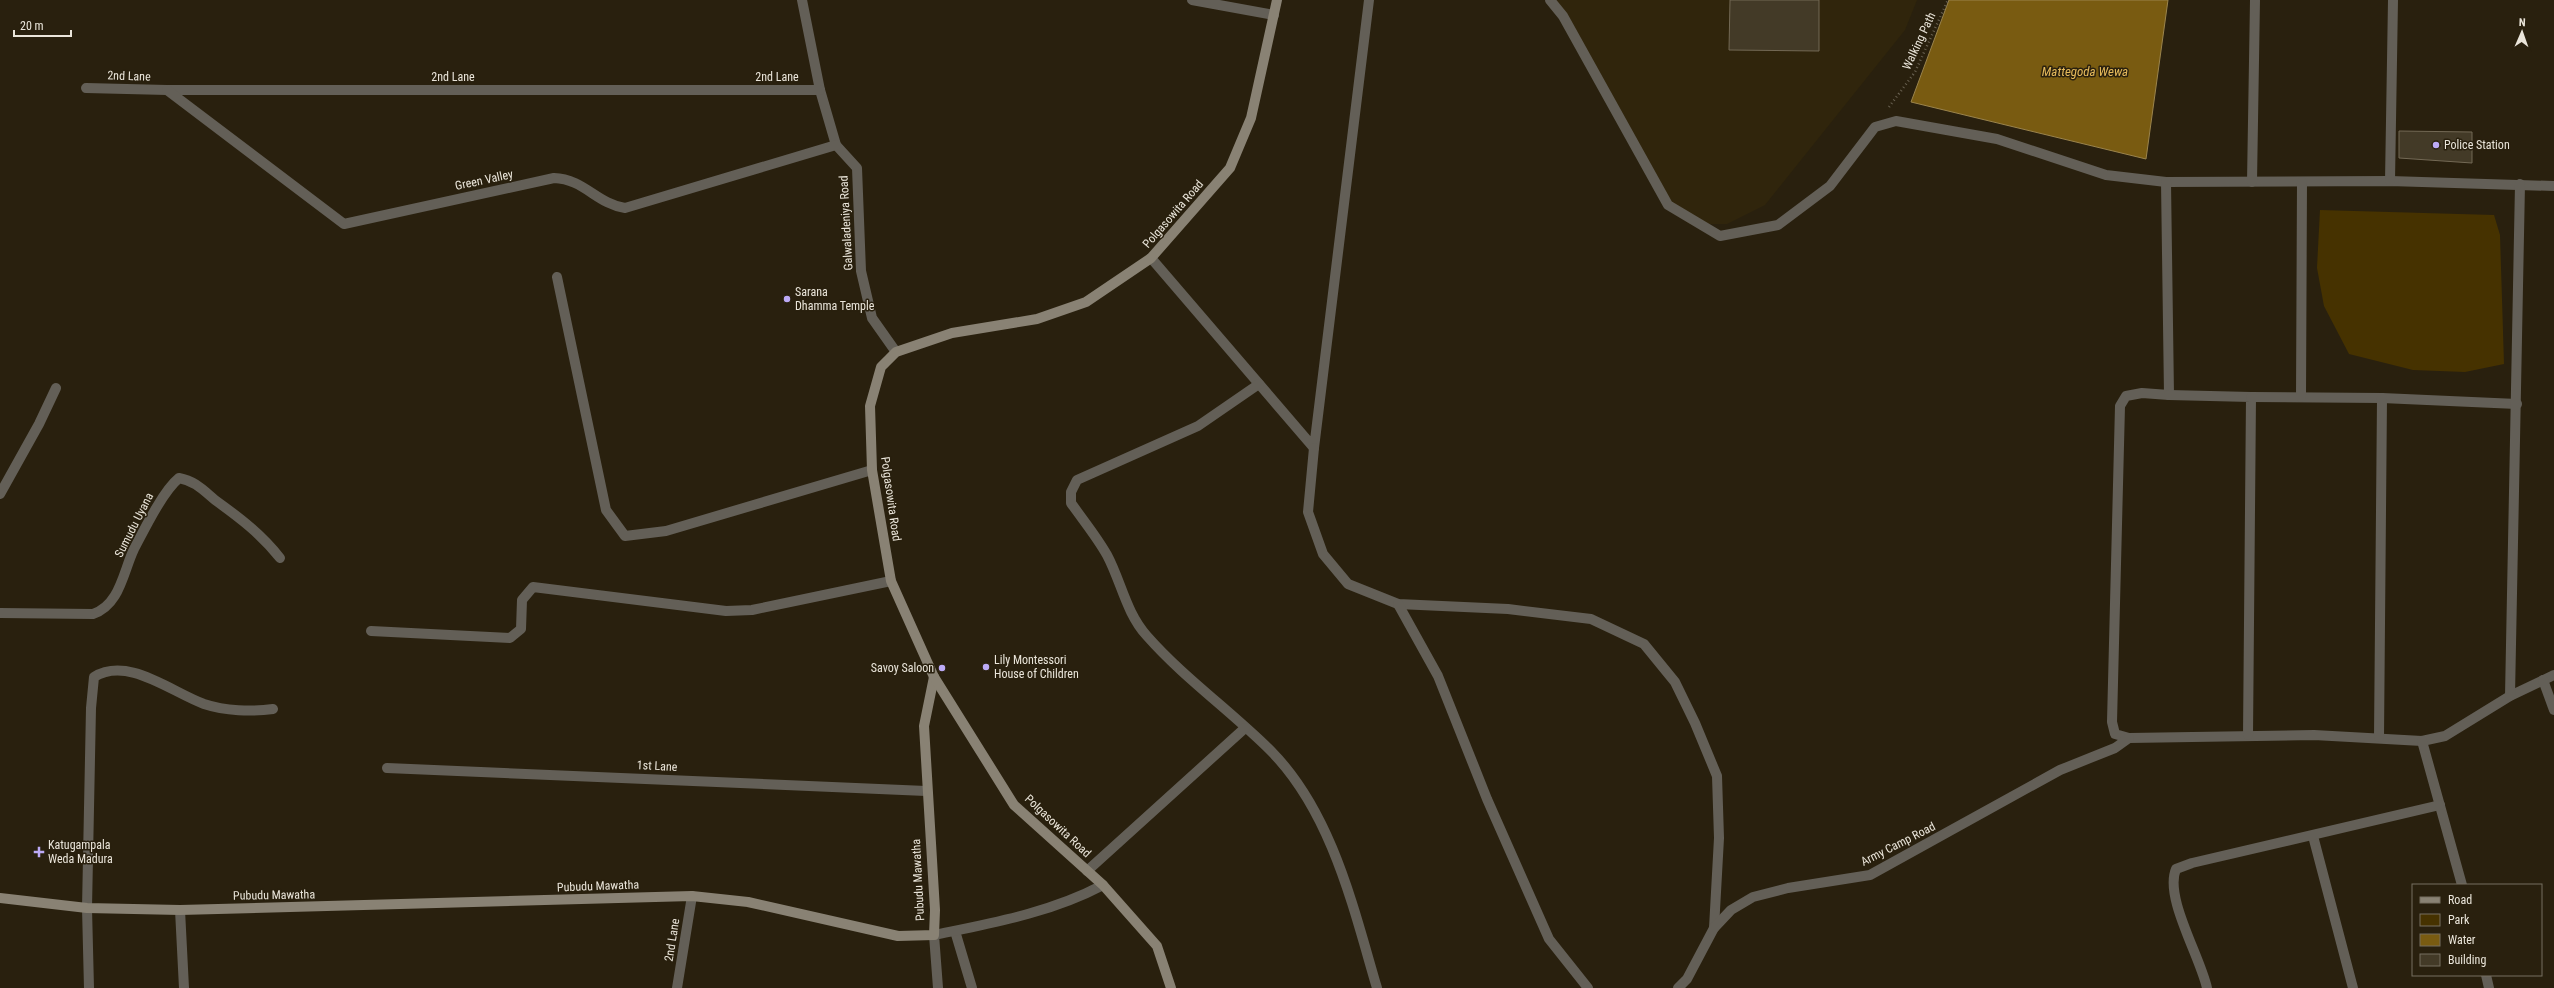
<svg xmlns="http://www.w3.org/2000/svg" width="2554" height="988" font-family="'Roboto Condensed',sans-serif">
	<rect width="100%" height="100%" fill="#29200e"/>
	<polygon fill="#30250c" points="1553,0 1917,0 1905,30 1765,205 1727,224 1689,224 1673,211"/>
	<polygon fill="#463200" points="2320,210 2494,215 2500,235 2504,364 2465,372 2413,370 2349,354 2324,306 2317,268"/>
	<polygon fill="#795b11" stroke="#9b844d" points="1949,0 2168,0 2146,159 1911,102"/>
	<g fill="#433a27" stroke="#736955">
		<polygon points="1730,0 1819,0 1819,51 1729,50"/>
		<polygon points="2399,131 2472,132 2472,163 2399,158"/>
	</g>
	<g fill="none" stroke-linecap="round" stroke-linejoin="round">
		<polyline stroke="#6a6252" stroke-width="2.5" stroke-dasharray="1 3" stroke-linecap="butt" points="1889,107 1915,72 1948,0"/>
		<g stroke="#635f57" stroke-width="10">
			<polyline points="802,0 820,90 836,145 857,168 861,271 872,318 896,352"/>
			<polyline points="1192,0 1274,15"/>
			<polyline points="1550,0 1563,16 1668,205 1720,236 1778,225 1830,186 1875,127 1896,121 1997,139 2106,175 2166,182 2390,181 2554,186"/>
			<polyline points="86,88 167,90 820,90"/>
			<path d="M167 90 344 224 554 178C584 179 597 204 625 208L836 145"/>
			<polyline points="2390,181 2393,0"/>
			<polyline points="2166,182 2169,395 2142,393 2126,396 2120,406 2112,722 2115,734 2129,738 2314,735 2422,741 2445,736 2510,696 2554,675"/>
			<polyline points="2252,182 2255,0"/>
			<polyline points="1151,258 1314,448 1369,0"/>
			<polyline points="557,277 606,510 625,536 666,531 872,470"/>
			<path d="M1259 384 1198 426 1077 480 1071 492V503C1083 520 1097 537 1107 555 1121 581 1126 613 1147 636 1184 678 1231 711 1271 751 1332 813 1353 907 1377 988"/>
			<polyline points="2169,395 2251,397 2248,735"/>
			<polyline points="2251,397 2382,398 2517,404"/>
			<polyline points="2301,397 2302,182"/>
			<polyline points="1314,448 1308,512 1323,554 1348,584 1398,604 1508,609 1591,619 1644,644 1675,682 1695,723 1717,776 1719,838 1714,928"/>
			<polyline points="0,494 39,424 56,388"/>
			<polyline points="1398,604 1438,676 1487,799 1549,939 1588,988"/>
			<path d="M0 613 93 614C120 605 123 572 134 549 144 530 163 491 179 478 195 481 203 490 215 500 240 518 261 534 280 558"/>
			<polyline points="371,631 510,638 521,629 522,600 533,587 726,611 752,610 891,581"/>
			<polyline points="2543,680 2554,710"/>
			<polyline points="2510,696 2520,184"/>
			<polyline points="2379,737 2382,398"/>
			<polyline points="2422,741 2462,885"/>
			<polyline points="387,768 926,791"/>
			<polyline points="2313,836 2353,988"/>
			<polyline points="1087,871 1245,728"/>
			<polyline points="180,910 184,988"/>
			<polyline points="955,931 972,988"/>
			<polyline points="2486,975 2489,988"/>
			<path d="M89 988 87 908 91 708 94 677C128 656 171 692 204 704 225 711 252 712 273 709"/>
			<polyline points="677,988 692,896"/>
			<path d="M938 988 934 935C992 923 1050 913 1103 885"/>
			<polyline points="1678,988 1687,979 1714,928 1731,910 1753,897 1788,888 1870,875 2060,770 2115,748 2129,738"/>
			<path d="M2207 988C2200 956 2164 897 2176 869L2192 863 2440 805"/>
		</g>
		<g stroke="#898274" stroke-width="10">
			<polyline points="0,898 87,908 180,910 692,896 748,902 898,936 934,935 935,910 924,726 934,677"/>
			<polyline points="1171,988 1157,946 1103,885 1014,805 934,677 891,581 872,470 870,406 881,367 896,352 952,333 1037,319 1086,302 1151,258 1230,168 1251,118 1277,0"/>
		</g>
	</g>
	<g fill="#bcaaf6" stroke="#29200e" stroke-width="1.5">
		<circle cx="2436" cy="145" r="4"/>
		<circle cx="787" cy="299" r="4"/>
		<circle cx="986" cy="667" r="4"/>
		<circle cx="942" cy="668" r="4"/>
		<path d="M37 846h4v4h4v4h-4v4h-4v-4h-4v-4h4z"/>
	</g>
	<g text-anchor="middle" dominant-baseline="central" stroke-width="3" stroke-linejoin="round" paint-order="stroke">
		<g font-size="12" fill="#eae5da" stroke="#29200e">
			<text transform="translate(1919 41) rotate(-65)">Walking Path</text>
			<text transform="translate(129 76) rotate(2)">2nd Lane</text>
			<text x="453" y="77">2nd Lane</text>
			<text x="777" y="77">2nd Lane</text>
			<text transform="translate(484 180) rotate(-12)">Green Valley</text>
			<text transform="translate(1173 214) rotate(-49)">Polgasowita Road</text>
			<text transform="translate(846 223) rotate(-93)">Galwaladeniya Road</text>
			<text transform="translate(891 499) rotate(82)">Polgasowita Road</text>
			<text transform="translate(134 525) rotate(-63)">Sumudu Uyana</text>
			<text transform="translate(657 766) rotate(3)">1st Lane</text>
			<text transform="translate(1058 826) rotate(43)">Polgasowita Road</text>
			<text transform="translate(1898 844) rotate(-27)">Army Camp Road</text>
			<text transform="translate(918 880) rotate(-93)">Pubudu Mawatha</text>
			<text transform="translate(598 886) rotate(-2)">Pubudu Mawatha</text>
			<text transform="translate(274 895) rotate(-1)">Pubudu Mawatha</text>
			<text transform="translate(672 940) rotate(-81)">2nd Lane</text>
		</g>
		<g font-size="12" fill="#eae5da" stroke="#29200e" text-anchor="start">
			<text x="2444" y="145">Police Station</text>
			<text x="795" y="292">Sarana<tspan x="795" dy="14">Dhamma Temple</tspan></text>
			<text x="994" y="660">Lily Montessori<tspan x="994" dy="14">House of Children</tspan></text>
			<text x="934" y="668" text-anchor="end">Savoy Saloon</text>
			<text x="48" y="845">Katugampala<tspan x="48" dy="14">Weda Madura</tspan></text>
		</g>
		<g font-size="13" font-style="italic" fill="#e7bb5c" stroke="#29200e">
			<text x="2085" y="71">Mattegoda Wewa</text>
		</g>
	</g>
	<rect x="2412" y="884" width="130" height="92" fill="#29200e" stroke="#766f60"/>
	<rect x="2420" y="897" width="20" height="6" fill="#898274" stroke="#766f60"/>
	<text x="2448" y="904" font-size="12" fill="#eae5da">Road</text>
	<rect x="2420" y="914" width="20" height="12" fill="#463200" stroke="#766f60"/>
	<text x="2448" y="924" font-size="12" fill="#eae5da">Park</text>
	<rect x="2420" y="934" width="20" height="12" fill="#795b11" stroke="#766f60"/>
	<text x="2448" y="944" font-size="12" fill="#eae5da">Water</text>
	<rect x="2420" y="954" width="20" height="12" fill="#433a27" stroke="#766f60"/>
	<text x="2448" y="964" font-size="12" fill="#eae5da">Building</text>
	<g transform="translate(2522 32) rotate(2)" stroke="#29200e" stroke-width="3" paint-order="stroke">
	<path d="M0-3L7 15L0 10L-7 15Z" fill="#eae5da"/>
	<text y="-6" font-size="11" font-weight="bold" text-anchor="middle" fill="#eae5da">N</text>
	</g>
	<path d="M14 30v6h57v-6" fill="none" stroke="#eae5da" stroke-width="2"/>
	<text x="20" y="30" font-size="12" fill="#eae5da" stroke="#29200e" stroke-width="3" paint-order="stroke">20 m</text>
</svg>
